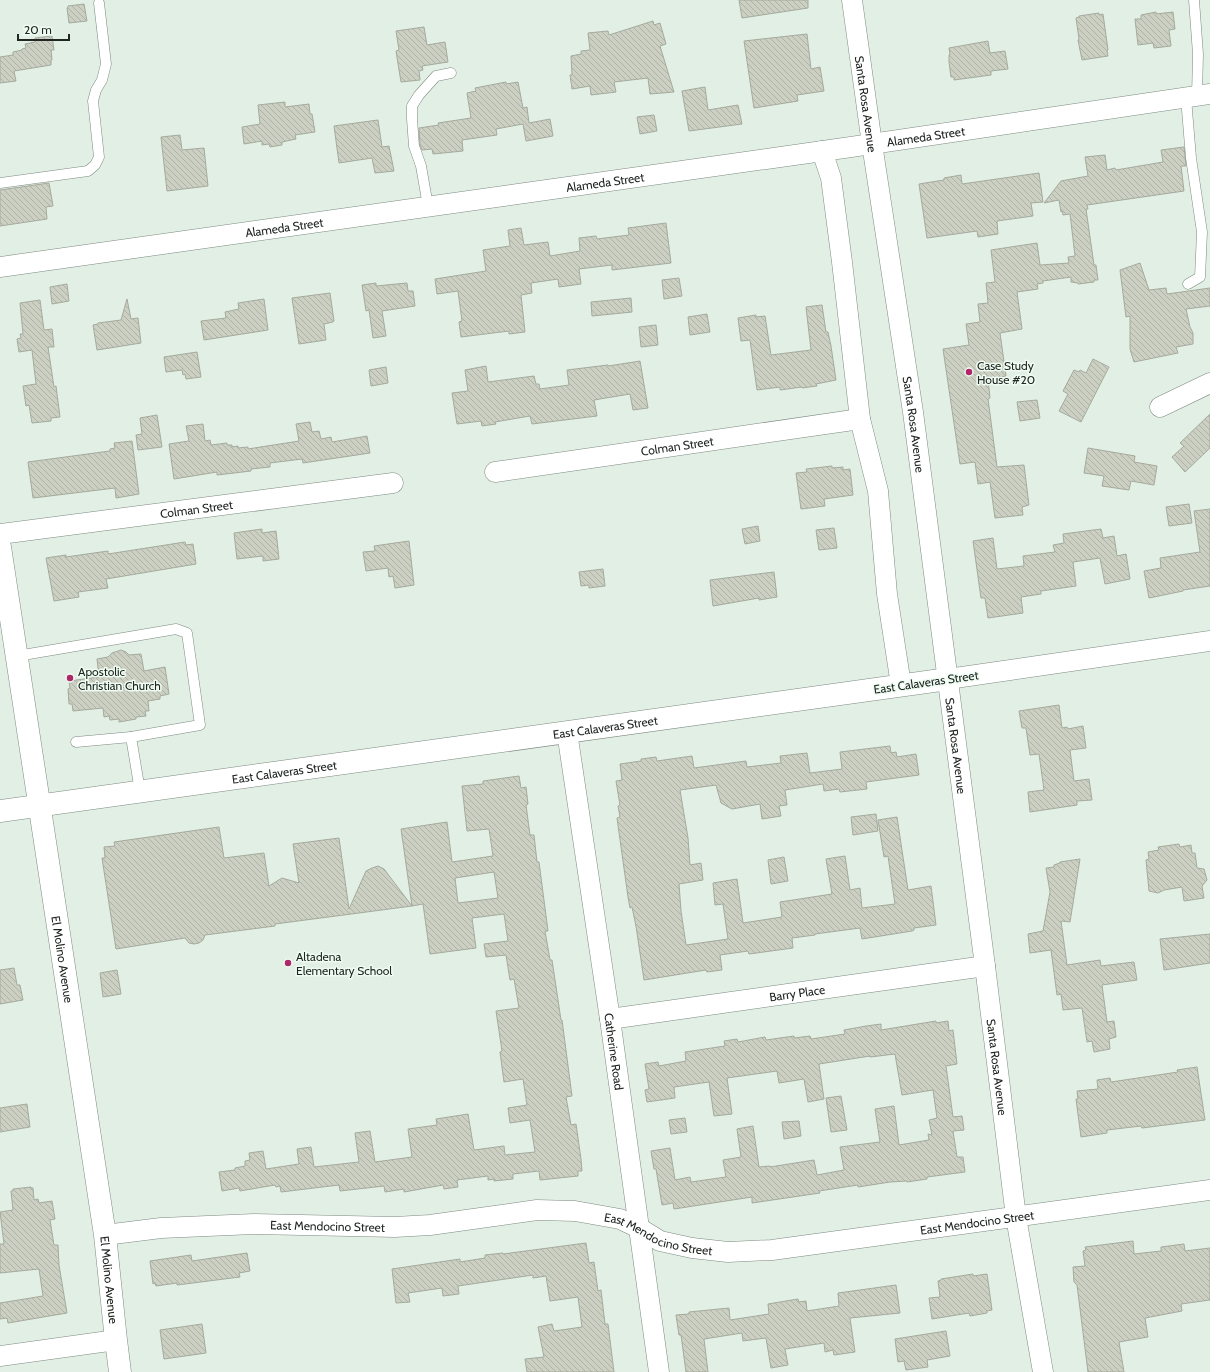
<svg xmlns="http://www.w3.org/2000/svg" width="1210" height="1372" font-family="Cabin,sans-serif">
	<defs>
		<pattern id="building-back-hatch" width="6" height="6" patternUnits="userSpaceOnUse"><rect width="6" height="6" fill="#cbd0c2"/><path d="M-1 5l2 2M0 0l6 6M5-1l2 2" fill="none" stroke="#aeb2a6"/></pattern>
	</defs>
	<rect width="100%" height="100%" fill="#e1efe5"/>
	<g fill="url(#building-back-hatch)" stroke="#a5aa9d" fill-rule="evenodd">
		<polygon points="739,0 808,0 808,8 742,18"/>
		<polygon points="84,4 87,21 69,23 67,8 68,7 68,6"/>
		<polygon points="1156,12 1156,14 1173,12 1175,29 1169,30 1171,46 1154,48 1153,43 1138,45 1135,19 1141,19 1141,15"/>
		<polygon points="1099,13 1099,15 1103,14 1108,50 1107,50 1108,56 1082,60 1078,40 1079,39 1076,18 1079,17 1079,16"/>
		<polygon points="653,21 654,25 660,23 666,44 660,46 674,92 650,94 648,78 614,82 616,92 591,95 590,86 572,89 570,75 572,75 571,56 581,54 581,51 590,50 588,33 608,31 609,35"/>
		<polygon points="424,27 427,45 445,42 448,62 422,66 423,70 419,71 420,80 401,82 396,51 399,50 396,31"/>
		<polygon points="807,34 811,69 820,67 824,91 797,95 798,101 754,108 744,41"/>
		<polygon points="52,36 54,50 51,50 52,60 51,60 51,65 14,71 16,81 0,83 0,57 13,55 13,52 22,50 22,49 26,48 25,44 35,42 35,38"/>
		<polygon points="988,41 990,53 1005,51 1008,69 991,71 991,75 954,80 954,77 951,77 949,62 949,55 950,55 949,48"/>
		<polygon points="506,82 506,84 518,82 523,108 527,107 529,123 550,119 553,136 526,141 523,124 496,129 497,135 462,140 463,151 433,154 432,149 422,150 420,145 419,128 439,125 438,123 471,118 467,93 476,91 475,88"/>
		<polygon points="705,87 708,110 738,105 742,124 689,131 682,91"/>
		<polygon points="285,102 285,107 309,104 310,114 312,114 315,132 295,135 296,139 282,142 282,145 270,147 269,144 262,145 262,141 244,144 242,127 260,124 258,105"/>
		<polygon points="654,115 657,131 640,134 637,117"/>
		<polygon points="378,120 382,147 389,146 394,171 375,173 372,158 339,163 334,126"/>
		<polygon points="180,135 182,150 204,148 208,186 167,191 161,137"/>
		<polygon points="1184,147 1186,166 1181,166 1184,191 1087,205 1088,209 1086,209 1094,265 1096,265 1098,280 1094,280 1094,282 1078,284 1078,283 1071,282 1071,277 1043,281 1043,283 1037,284 1038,289 1017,292 1022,329 1000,333 1006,376 988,379 990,398 988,399 997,467 1024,465 1029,505 1022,507 1023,515 995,518 990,482 978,484 975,462 960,464 943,349 969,345 966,324 980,322 978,304 988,303 986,283 995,282 991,250 1037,243 1040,265 1069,263 1068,257 1075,256 1070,214 1063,215 1062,211 1061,212 1059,200 1044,203 1061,181 1088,176 1085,157 1105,155 1107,170 1115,168 1116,170 1163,162 1161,150"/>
		<polygon points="1039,173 1043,202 1031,203 1033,216 997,221 998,234 978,237 977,231 927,238 919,184 944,180 944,178 961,175 962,184"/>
		<polygon points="49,183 53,206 46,207 47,219 0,226 0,190"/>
		<polygon points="666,223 671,263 612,270 612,265 579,269 581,284 559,287 558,279 531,283 532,293 521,295 525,332 509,334 509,331 461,337 459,322 462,321 458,291 437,294 435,279 486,271 483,250 510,246 508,230 521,228 524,245 548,242 550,256 580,251 579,238 596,236 597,239 629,235 628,228"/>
		<polygon points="1140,263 1149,290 1166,288 1167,294 1210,288 1210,306 1186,309 1190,327 1193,333 1193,344 1176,347 1178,353 1134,362 1130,349 1130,316 1126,317 1120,270"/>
		<polygon points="679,278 682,296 664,299 662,280"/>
		<polygon points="376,283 376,286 407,283 408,291 413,291 415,306 382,311 386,336 373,338 369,310 366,311 362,285"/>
		<polygon points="67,284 69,301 52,304 50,287"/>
		<polygon points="330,293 334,321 333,322 324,324 326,340 299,344 292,298"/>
		<polygon points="631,298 632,312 592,316 591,302"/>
		<polygon points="127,299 131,319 138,318 141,343 97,350 93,325 98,324 98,323 121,320"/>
		<polygon points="264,299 268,330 204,340 201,321 226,318 225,312 239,309 238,303"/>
		<polygon points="40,300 44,330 52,329 54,347 48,347 54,387 56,386 60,417 51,418 51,421 32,423 29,405 26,406 23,386 36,384 32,350 19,352 17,339 21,338 20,334 23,334 20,303"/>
		<polygon points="822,305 826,332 828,332 831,346 836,380 816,384 817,386 802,388 802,387 780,390 780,387 757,390 750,340 741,341 738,318 756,315 756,317 765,316 771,355 811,350 806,307"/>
		<polygon points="707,314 710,332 690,335 688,317"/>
		<polygon points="656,325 658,345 641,347 639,327"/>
		<polygon points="197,352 201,377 186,379 185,374 183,375 182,370 166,372 164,357"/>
		<polygon points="1093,359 1109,367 1081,422 1059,411 1068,394 1063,391 1074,370 1079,372 1080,370 1086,373"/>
		<polygon points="640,361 648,408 633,410 630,394 594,400 597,416 532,424 530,416 495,422 496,424 482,426 481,421 457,424 452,393 468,391 465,370 486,366 488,382 534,376 536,384 539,384 540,389 569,385 567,370 608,365 608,366"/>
		<polygon points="386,367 388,383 371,386 369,370"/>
		<polygon points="1037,400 1040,418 1020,421 1017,402"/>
		<polygon points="1210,414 1210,448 1185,472 1172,457 1184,446 1180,443"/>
		<polygon points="157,415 162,447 138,450 136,435 142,434 140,418"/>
		<polygon points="310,422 312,432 319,431 321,439 331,437 332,442 367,436 370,453 303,463 302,459 270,463 270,467 251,469 251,471 217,475 217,472 174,479 169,444 189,441 186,426 203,424 205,441 210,440 211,445 227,443 227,445 232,445 232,447 238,446 238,448 248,447 248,449 299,441 296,424"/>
		<polygon points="132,441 139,494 116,498 115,488 33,498 28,462 110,451 110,449 115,448 114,443"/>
		<polygon points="1088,448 1135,456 1134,462 1157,466 1154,485 1131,481 1129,490 1102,486 1104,476 1084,473"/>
		<polygon points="832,466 832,468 843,467 843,470 850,469 853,495 824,499 825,506 801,509 796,473 807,472 806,469"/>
		<polygon points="1189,504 1192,523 1169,526 1166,507"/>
		<polygon points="1210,509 1210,586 1183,590 1183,591 1149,598 1144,571 1161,568 1160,558 1200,552 1194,511"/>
		<polygon points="758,526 760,541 745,544 742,529"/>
		<polygon points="834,528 837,548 819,550 816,530"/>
		<polygon points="262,529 262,533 276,531 279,559 263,561 263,556 237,559 234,533"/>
		<polygon points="1101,529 1103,538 1114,536 1117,556 1126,554 1130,579 1105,584 1100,558 1073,562 1076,586 1041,591 1041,594 1021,597 1023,613 988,618 985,598 981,598 973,541 993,538 997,569 1024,566 1023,556 1055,552 1053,545 1064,543 1063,534"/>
		<polygon points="409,541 414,585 395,588 393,576 389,577 388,568 366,571 363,552 375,551 374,546"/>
		<polygon points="185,542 186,545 193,544 196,564 106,579 108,588 78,592 79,597 54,601 46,558 66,555 66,557 108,551 108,554"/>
		<polygon points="603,569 605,586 589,588 589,585 581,586 579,572"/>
		<polygon points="774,572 777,597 759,600 759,598 713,606 710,580"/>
		<polygon points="121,650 126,652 129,655 141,654 144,671 165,667 169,694 160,696 160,699 148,701 149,711 145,711 146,716 136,717 136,719 119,722 119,719 110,720 109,716 104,717 103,708 73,711 72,704 69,704 68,689 70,688 69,681 99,677 97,659 108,657 112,653"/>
		<polygon points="1059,705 1062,728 1067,727 1068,729 1083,726 1086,748 1070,750 1074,781 1089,779 1092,800 1077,801 1077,805 1030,812 1028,792 1044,790 1039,754 1030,755 1026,728 1022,728 1019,711"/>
		<polygon points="890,746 891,753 896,752 897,757 916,754 919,775 866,782 867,789 840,792 839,789 824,791 823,784 785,790 787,805 779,806 781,816 762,819 760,804 732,809 721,803 716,785 680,790 688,838 690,865 701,863 703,880 679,884 681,911 686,945 728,939 723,904 715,905 713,883 737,879 743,923 782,917 780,902 832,894 826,859 845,856 850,890 860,888 862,908 895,904 888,856 884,857 878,820 897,817 908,890 931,886 936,925 914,928 914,930 912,931 862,939 860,928 815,934 815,935 792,938 793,948 749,954 748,951 720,955 722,970 707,972 706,970 644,980 636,926 632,907 630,908 628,897 617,818 620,817 618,806 620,805 616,781 622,780 620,764 641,761 641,759 656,757 657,761 692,756 694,768 746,761 747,767 781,763 780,756 807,753 810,773 842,769 840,752"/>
		<path d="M519 776 521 788 526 787 528 804 526 805 530 835H534L537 862H539L548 931H545L550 960H552L561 1020H562L572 1096 566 1097 571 1125 576 1124 581 1159 582 1171H578V1176L540 1180 539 1171 513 1174V1179L494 1181V1179L488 1180V1176L457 1180 458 1187 444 1189 443 1185 404 1192V1189L385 1192 384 1186 340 1191 339 1185 281 1192 280 1186 276 1187 275 1185 240 1191 239 1188 222 1191 219 1172 235 1170V1168L245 1166V1161L250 1160 249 1153 263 1151 266 1169 299 1164 297 1149 311 1147 314 1167 359 1162 355 1133 370 1131 375 1162 412 1157 408 1129 437 1125 436 1119 468 1114 474 1150 504 1146 505 1155 535 1152 530 1120 510 1123 508 1108 527 1105 523 1079 504 1082 500 1052 502 1051 496 1011 519 1008 514 979 510 980 506 955 486 957 484 944 508 941 504 914 472 918 476 948 430 954 423 904 412 906 401 829 447 822 452 862 493 856 489 829 467 831 462 786 483 784V781ZM494 872 498 898 458 903 455 878Z"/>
		<polygon points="876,814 878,831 853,835 851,817"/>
		<polygon points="219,827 224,858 264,853 269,886 282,878 299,883 293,844 339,838 349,909 366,871 372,868 378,866 384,869 412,906 275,924 275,926 205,935 203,940 199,943 194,944 189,943 185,938 116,949 102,858 105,858 104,847 115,846 114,842"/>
		<polygon points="1179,844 1180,847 1191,845 1192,853 1195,853 1197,868 1204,869 1207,880 1202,886 1204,898 1184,901 1182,887 1164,890 1158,893 1149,891 1146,860 1149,859 1148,852 1159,850 1158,847"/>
		<polygon points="784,857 788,881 771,884 768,860"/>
		<polygon points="1080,859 1070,922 1061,921 1067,965 1100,960 1101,966 1134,962 1137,980 1102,985 1107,1022 1114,1021 1116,1037 1109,1039 1110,1049 1094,1052 1092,1041 1087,1042 1082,1008 1063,1010 1061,994 1057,995 1051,950 1030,953 1028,934 1043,931 1050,892 1046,868 1054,867 1054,865 1060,863 1060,862"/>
		<polygon points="1210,934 1210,963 1164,970 1160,939"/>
		<polygon points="14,968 17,985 20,985 23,1000 0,1004 0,970"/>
		<polygon points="117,970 121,994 103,997 100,973"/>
		<polygon points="936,1021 936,1023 948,1021 949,1031 953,1030 957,1064 946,1066 953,1117 962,1116 964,1130 953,1131 957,1157 963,1157 965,1172 927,1177 927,1179 907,1182 907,1181 890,1182 858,1187 858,1185 819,1191 820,1193 752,1203 752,1197 674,1209 673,1203 662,1205 656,1169 654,1169 651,1151 670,1148 675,1180 690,1177 691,1182 726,1177 723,1160 741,1157 737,1129 753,1126 759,1167 770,1166 770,1167 814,1160 817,1175 844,1170 840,1147 880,1142 875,1109 894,1106 899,1145 929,1140 928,1134 932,1135 929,1120 937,1118 933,1090 902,1095 895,1054 870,1057 870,1056 819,1064 824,1099 808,1102 804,1079 779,1083 777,1071 727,1078 732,1114 714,1116 709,1082 674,1087 675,1098 647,1102 645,1090 649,1089 645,1064 658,1062 659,1066 686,1061 685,1052 725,1046 724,1041 737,1039 738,1042 765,1037 766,1040 794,1036 794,1038 810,1036 811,1039 845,1034 844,1030 866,1026 881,1024 881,1030"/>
		<polygon points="1197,1067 1205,1120 1142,1128 1141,1126 1107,1130 1107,1133 1081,1137 1076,1099 1078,1099 1077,1091 1098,1089 1097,1080 1110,1078 1111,1082 1178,1072 1177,1070"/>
		<polygon points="841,1096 847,1130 831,1132 826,1098"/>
		<polygon points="27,1104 30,1127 0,1132 0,1108"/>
		<polygon points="685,1118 687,1132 671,1134 669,1120"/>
		<polygon points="799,1121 801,1136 784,1139 782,1122"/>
		<polygon points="31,1187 31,1188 33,1188 34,1200 38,1199 39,1203 52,1201 55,1219 50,1220 54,1245 58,1245 59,1265 67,1313 8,1323 7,1318 0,1319 0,1303 43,1296 39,1269 0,1273 0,1244 4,1244 0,1212 13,1210 11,1191 13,1191 13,1189"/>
		<polygon points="1133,1241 1134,1254 1161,1251 1161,1247 1184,1244 1185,1251 1210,1248 1210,1300 1181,1304 1182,1311 1145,1318 1148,1337 1119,1342 1124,1372 1088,1372 1077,1285 1074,1282 1073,1267 1085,1266 1083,1251 1086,1250 1085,1247"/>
		<polygon points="586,1243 589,1263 594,1262 598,1291 601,1290 605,1324 608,1324 614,1372 527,1372 525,1359 544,1357 538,1327 552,1324 554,1331 582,1327 578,1297 550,1301 546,1276 533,1278 533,1275 458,1286 459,1294 443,1296 442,1288 408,1293 410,1302 396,1303 392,1269 460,1259 460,1262 485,1258 485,1255 503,1253 503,1254"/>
		<polygon points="247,1253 250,1271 239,1273 240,1277 177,1285 177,1283 156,1286 155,1283 153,1284 150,1261 191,1255 192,1261"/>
		<polygon points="973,1274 973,1276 987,1274 992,1310 987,1311 987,1313 970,1316 969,1313 932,1319 929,1298 940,1297 938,1281 941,1280 941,1279"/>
		<polygon points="896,1285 900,1313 850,1318 855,1352 834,1355 833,1350 825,1352 824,1343 785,1349 788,1365 771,1368 766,1338 743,1341 742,1333 704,1339 708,1372 686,1372 681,1335 679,1335 676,1315 689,1314 689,1312 729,1308 730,1320 769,1314 768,1304 798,1299 799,1302 806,1301 807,1311 839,1306 838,1293"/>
		<polygon points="202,1324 206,1353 164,1359 160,1330"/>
		<polygon points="946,1331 950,1356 927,1360 928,1367 906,1370 904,1361 898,1362 895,1339"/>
	</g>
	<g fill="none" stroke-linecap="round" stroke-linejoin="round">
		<defs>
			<g id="lane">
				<polyline points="1194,0 1198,54 1197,96"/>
				<polyline points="1186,98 1191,158 1202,232 1200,277 1188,284"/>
				<polyline points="0,183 88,171 95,165 99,157 93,101 96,90 102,80 106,64 99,3"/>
				<polyline points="428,206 421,166 414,146 412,119 412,106 419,95 436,76 451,73"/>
				<polyline points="17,656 176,629 187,633 200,725 131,737 140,791"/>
				<polyline points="76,742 131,737"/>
			</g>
			<g id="street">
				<path id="s1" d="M852 0 872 144 913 412 985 966 1016 1217 1043 1372"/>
				<polyline points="822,151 831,178 842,262 860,419 878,491 887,594 901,685"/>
				<path id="s2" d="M0 267 851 147 1210 94"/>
				<polyline points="1160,407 1210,383"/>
				<path id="s3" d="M495 472 860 419"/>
				<path id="s4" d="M0 534 393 483"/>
				<polyline points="948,679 1210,641"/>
				<path id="s5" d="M567 732 610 1019 659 1372"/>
				<path id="s6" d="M610 1019 985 966"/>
				<path id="s7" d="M105 1235 161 1228 254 1224 395 1227 430 1225 537 1210 575 1211 620 1219 639 1228 660 1241 692 1248 728 1252 772 1250 1210 1190"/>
				<polyline points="0,1356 116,1340"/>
			</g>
			<g id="secondary">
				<path id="s8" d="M0 547 105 1235 116 1340 120 1372"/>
				<path id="s9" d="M0 811 948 679"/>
			</g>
		</defs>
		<use href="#lane" stroke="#7e8a81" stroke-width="11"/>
		<use href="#street" stroke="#7e8a81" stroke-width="21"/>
		<use href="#secondary" stroke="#7e8a81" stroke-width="23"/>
		<use href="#lane" stroke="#fff" stroke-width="10"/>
		<use href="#street" stroke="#fff" stroke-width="20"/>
		<use href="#secondary" stroke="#fff" stroke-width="22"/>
	</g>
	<g fill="#b02769" stroke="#eefcf2" stroke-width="1.5">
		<circle cx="969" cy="372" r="4"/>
		<circle cx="70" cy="678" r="4"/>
		<circle cx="288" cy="963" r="4"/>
	</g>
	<g text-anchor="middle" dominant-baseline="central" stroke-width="3" stroke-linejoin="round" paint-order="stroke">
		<g font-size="12" fill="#212622" stroke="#eefcf2">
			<text stroke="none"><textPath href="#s1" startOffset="105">Santa Rosa Avenue</textPath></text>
			<text stroke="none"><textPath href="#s2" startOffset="935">Alameda Street</textPath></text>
			<text stroke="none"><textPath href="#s2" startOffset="611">Alameda Street</textPath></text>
			<text stroke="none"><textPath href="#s2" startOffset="287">Alameda Street</textPath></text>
			<text stroke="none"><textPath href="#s1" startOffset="429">Santa Rosa Avenue</textPath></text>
			<text stroke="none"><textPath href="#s3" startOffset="184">Colman Street</textPath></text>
			<text stroke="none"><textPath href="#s4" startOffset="198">Colman Street</textPath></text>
			<text transform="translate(926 682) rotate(-8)">East Calaveras Street</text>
			<text stroke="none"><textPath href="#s9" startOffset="611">East Calaveras Street</textPath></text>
			<text stroke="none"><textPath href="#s1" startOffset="753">Santa Rosa Avenue</textPath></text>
			<text stroke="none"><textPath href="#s9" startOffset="287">East Calaveras Street</textPath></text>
			<text stroke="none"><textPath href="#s8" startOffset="417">El Molino Avenue</textPath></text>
			<text stroke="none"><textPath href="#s6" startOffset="189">Barry Place</textPath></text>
			<text stroke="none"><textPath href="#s5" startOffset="323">Catherine Road</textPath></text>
			<text stroke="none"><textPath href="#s1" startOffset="1077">Santa Rosa Avenue</textPath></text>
			<text stroke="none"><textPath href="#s7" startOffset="883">East Mendocino Street</textPath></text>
			<text stroke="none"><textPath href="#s7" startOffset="223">East Mendocino Street</textPath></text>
			<text stroke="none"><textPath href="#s7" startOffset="559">East Mendocino Street</textPath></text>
			<text stroke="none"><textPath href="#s8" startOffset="741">El Molino Avenue</textPath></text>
		</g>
		<g font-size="12" fill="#212622" stroke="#eefcf2" text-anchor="start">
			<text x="977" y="365">Case Study<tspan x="977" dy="14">House #20</tspan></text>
			<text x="78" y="671">Apostolic<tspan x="78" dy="14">Christian Church</tspan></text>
			<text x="296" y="956">Altadena<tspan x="296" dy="14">Elementary School</tspan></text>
		</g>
	</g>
	<path d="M18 34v6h51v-6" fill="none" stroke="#212622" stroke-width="2"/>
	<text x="24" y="34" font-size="12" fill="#212622" stroke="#eefcf2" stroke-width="3" paint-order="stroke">20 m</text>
</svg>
